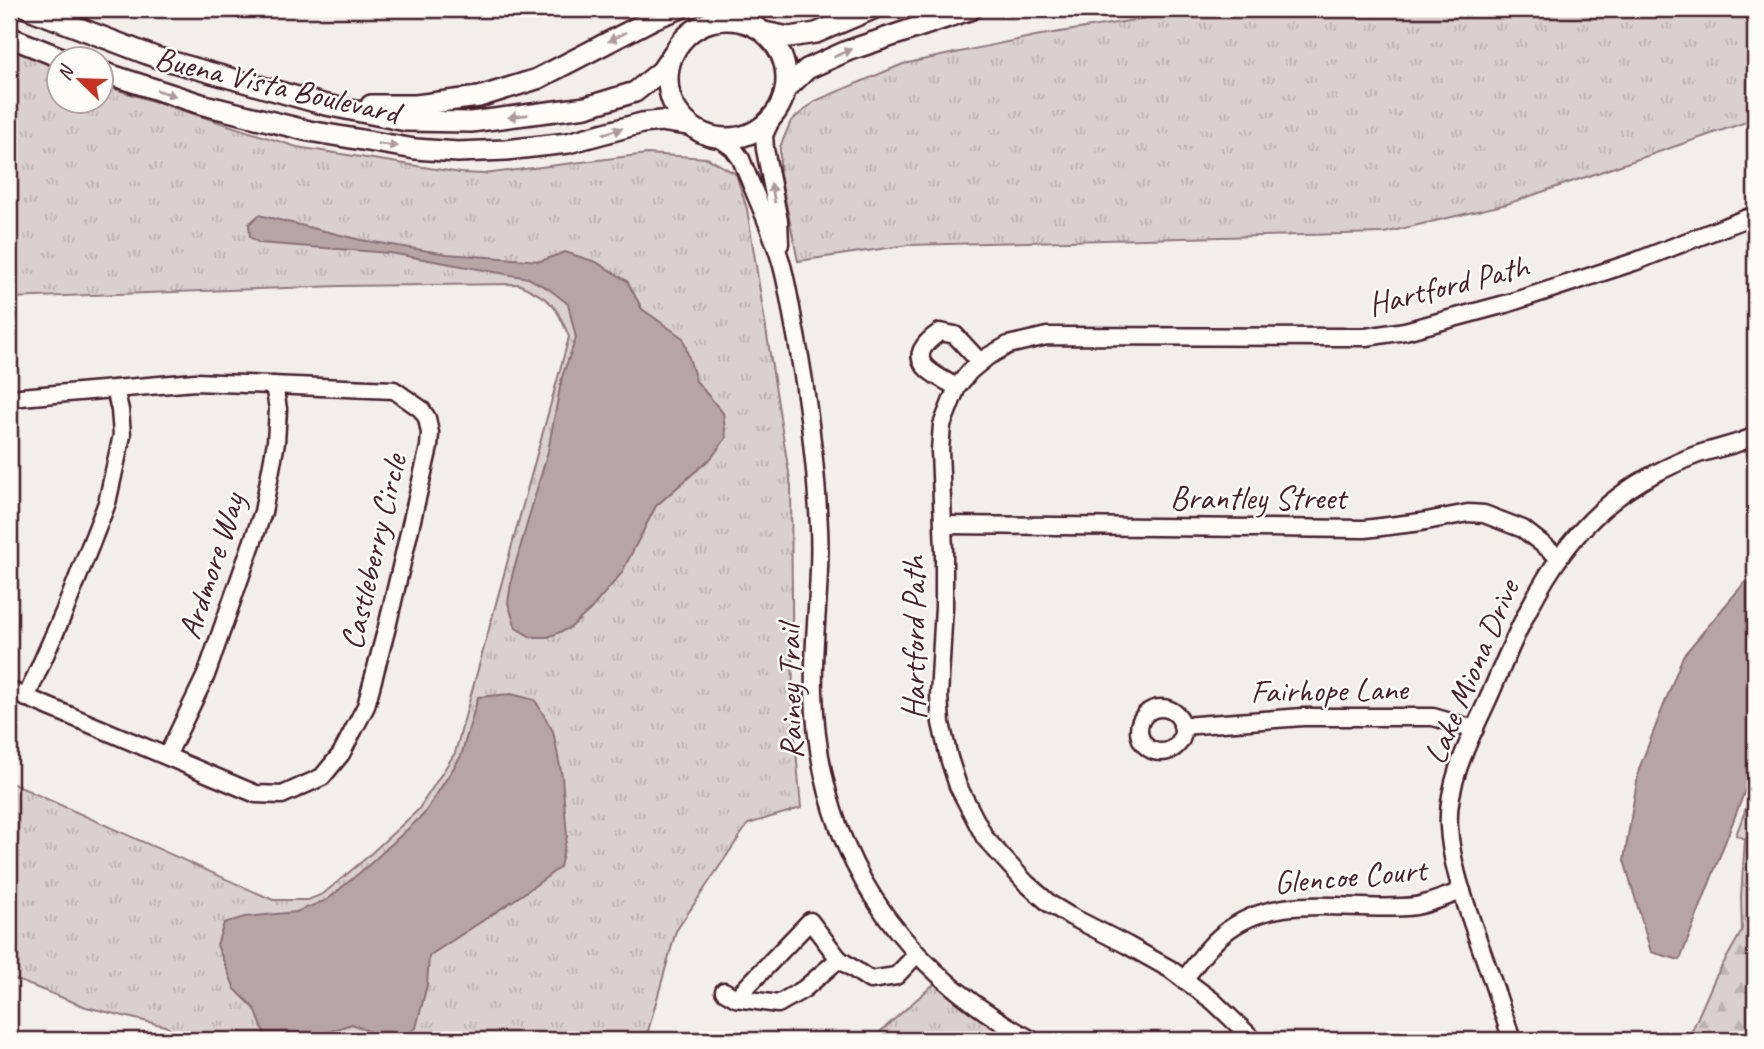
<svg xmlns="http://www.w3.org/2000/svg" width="1764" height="1049" font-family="Caveat,sans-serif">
	<defs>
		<pattern id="grass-tufts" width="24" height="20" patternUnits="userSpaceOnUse" patternTransform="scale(1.75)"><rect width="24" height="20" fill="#d9d0cf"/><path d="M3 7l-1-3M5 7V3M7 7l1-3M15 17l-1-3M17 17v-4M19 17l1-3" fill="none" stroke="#bcb2b2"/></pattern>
		<pattern id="forest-firs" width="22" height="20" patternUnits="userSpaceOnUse" patternTransform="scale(1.75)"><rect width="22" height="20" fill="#d9d0cf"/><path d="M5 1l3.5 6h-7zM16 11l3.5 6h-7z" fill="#bcb2b2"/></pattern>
	</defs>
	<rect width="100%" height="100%" fill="#f2efeb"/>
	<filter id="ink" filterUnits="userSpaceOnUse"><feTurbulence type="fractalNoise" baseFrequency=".0143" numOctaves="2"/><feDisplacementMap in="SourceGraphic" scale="14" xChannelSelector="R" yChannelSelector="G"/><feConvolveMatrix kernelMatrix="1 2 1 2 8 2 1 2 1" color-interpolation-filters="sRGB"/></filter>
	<g filter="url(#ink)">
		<g fill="url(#grass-tufts)" stroke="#92787d" stroke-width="2">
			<polygon points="1203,9 1755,9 1755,119 1507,204 1384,233 908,245 798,261 780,174 780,147 791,121 815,101 903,64 1035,36"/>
			<path d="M9 44 59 67 60 102H102V85L297 147 461 173 484 174 647 154 707 158 736 174 747 209 791 486 793 715 801 808 748 824 676 931 648 1031 632 1040H186L165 1026 86 1007 9 977V782L273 900H308L323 894 365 859 418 810 455 753 569 337C556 304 551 299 518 284L339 286 9 298Z"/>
			<polygon points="935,983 979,1018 1017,1040 871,1040"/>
		</g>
		<polygon fill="url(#forest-firs)" stroke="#92787d" stroke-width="2" points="1755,784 1755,1040 1688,1040 1715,978 1742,931 1741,897 1745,839 1736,835"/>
		<g fill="#b7a5a6" stroke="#8b6f75" stroke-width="2">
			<polygon points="259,215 361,240 447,254 541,261 565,252 596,262 627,281 642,309 683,338 696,381 723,413 726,438 712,457 656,506 621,574 590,610 570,628 548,637 531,637 516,628 508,603 512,576 548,451 562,377 576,338 568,304 549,289 528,278 390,253 259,243 250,237 249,224"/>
			<polygon points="1745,582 1755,584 1755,764 1680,960 1651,952 1624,860 1639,769 1683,656"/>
			<path d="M511 694 535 700 553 731 562 777 567 836 560 867C518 900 473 926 429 956L427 985 416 1028 397 1040H389L352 1024C325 1032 294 1048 266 1037L255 1009 235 989 217 945 224 923 245 917 296 912 327 900 370 864 424 814 461 756 478 697Z"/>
		</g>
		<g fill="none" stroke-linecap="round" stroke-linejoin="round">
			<defs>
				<g id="minor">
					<polyline points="772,118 764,135 765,149 779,221 780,244"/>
					<path d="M719 138 733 148 741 159C754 193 771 227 781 262 788 286 791 311 796 335 808 399 816 463 819 528 822 583 812 638 814 692 818 849 895 966 1032 1040"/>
					<path d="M957 387C930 373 900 359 940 332L955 335 980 362"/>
					<polyline points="9,398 195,382 394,390 421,409 427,418 430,433 429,447 387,627 366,706 341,754 322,777 282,795 256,794 9,690"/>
					<polyline points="943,525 1365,529 1421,522 1468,513 1484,514 1523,529 1559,557"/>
					<polyline points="26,698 65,610 107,503 122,435 120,410 115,389"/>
					<circle cx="1161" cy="730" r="22"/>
					<polyline points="1182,726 1303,717 1433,717 1475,729"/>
					<polyline points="167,756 206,675 263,512 276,442 278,409 274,385"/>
					<path d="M1184 980C1196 964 1207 947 1223 934 1279 888 1351 914 1416 906 1432 903 1447 896 1462 891"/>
					<polyline points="724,991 736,998 810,921 839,959 870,980 896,976 917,954"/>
					<polyline points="736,998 778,1004 804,989 839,959"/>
					<polyline points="1254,1040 1213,1001 1170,969 1127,945 1070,916 1050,904 1026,883 985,838 958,786 949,758 941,723 939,696 944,607 944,551 940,450 942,425 957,387 970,371 987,357 1008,345 1047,336 1342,337 1366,337 1405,331 1509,303 1634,262 1755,215"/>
					<path d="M1512 1040C1501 1007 1490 973 1478 940 1466 904 1451 866 1449 827 1446 782 1471 737 1489 697 1528 606 1562 521 1656 473 1672 465 1688 457 1705 452 1722 447 1739 444 1755 436"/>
				</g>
				<g id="major">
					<polyline points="29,9 155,57 326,105 406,121 471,122 586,107 635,92 661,71 674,52"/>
					<circle cx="727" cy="79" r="59"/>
					<polyline points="764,32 789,37 816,33 873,9"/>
					<polyline points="9,37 67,60"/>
					<polyline points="102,72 204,105 309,131 415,149 458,152 506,150 568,143 642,123 661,121 689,125"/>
					<polyline points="786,89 807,69 847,51 972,9"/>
					<polyline points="371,105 416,105 479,97 537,79 655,18 679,9"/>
				</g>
			</defs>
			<use href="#minor" stroke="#4a1f2b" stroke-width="21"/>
			<use href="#major" stroke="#4a1f2b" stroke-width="24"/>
			<use href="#minor" stroke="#fdfcf7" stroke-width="16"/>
			<use href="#major" stroke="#fdfcf7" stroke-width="19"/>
		</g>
		<defs><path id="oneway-solid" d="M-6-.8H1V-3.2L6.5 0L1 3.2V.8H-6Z" transform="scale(1.75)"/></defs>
		<g fill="#ac999b">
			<use href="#oneway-solid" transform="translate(617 37) rotate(153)"/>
			<use href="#oneway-solid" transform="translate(843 53) rotate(-23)"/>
			<use href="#oneway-solid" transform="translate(166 93) rotate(17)"/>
			<use href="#oneway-solid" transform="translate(518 116) rotate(173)"/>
			<use href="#oneway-solid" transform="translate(613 131) rotate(-16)"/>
			<use href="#oneway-solid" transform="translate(388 145) rotate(8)"/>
			<use href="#oneway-solid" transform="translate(773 193) rotate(-101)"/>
		</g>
	</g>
	<g text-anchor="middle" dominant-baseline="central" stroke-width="5" stroke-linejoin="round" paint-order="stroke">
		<g font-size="33" fill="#4a1f2b" stroke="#fdfcf7">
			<text transform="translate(277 85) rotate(13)">Buena Vista Boulevard</text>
			<text transform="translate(1448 285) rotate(-14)">Hartford Path</text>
			<text x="1258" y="498">Brantley Street</text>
			<text transform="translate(373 552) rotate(-77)">Castleberry Circle</text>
			<text transform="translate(211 566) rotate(-72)">Ardmore Way</text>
			<text transform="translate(914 638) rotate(-90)">Hartford Path</text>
			<text transform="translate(1471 672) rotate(-67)">Lake Miona Drive</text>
			<text transform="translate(1329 690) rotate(-1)">Fairhope Lane</text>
			<text transform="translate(790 692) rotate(-91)">Rainey Trail</text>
			<text transform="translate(1350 876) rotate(-5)">Glencoe Court</text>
		</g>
	</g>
	<rect width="1764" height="1049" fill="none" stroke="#fdfcf7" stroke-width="35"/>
	<rect x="18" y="18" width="1729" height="1014" fill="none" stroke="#4a1f2b" stroke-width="2.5" filter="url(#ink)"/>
	<g transform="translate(80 80) rotate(293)"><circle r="33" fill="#fdfcf7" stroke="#b5a4a5" stroke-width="2"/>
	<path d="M0-5L12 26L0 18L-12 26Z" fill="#c8321e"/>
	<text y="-10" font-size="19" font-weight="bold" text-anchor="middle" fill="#4a1f2b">N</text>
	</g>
</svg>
